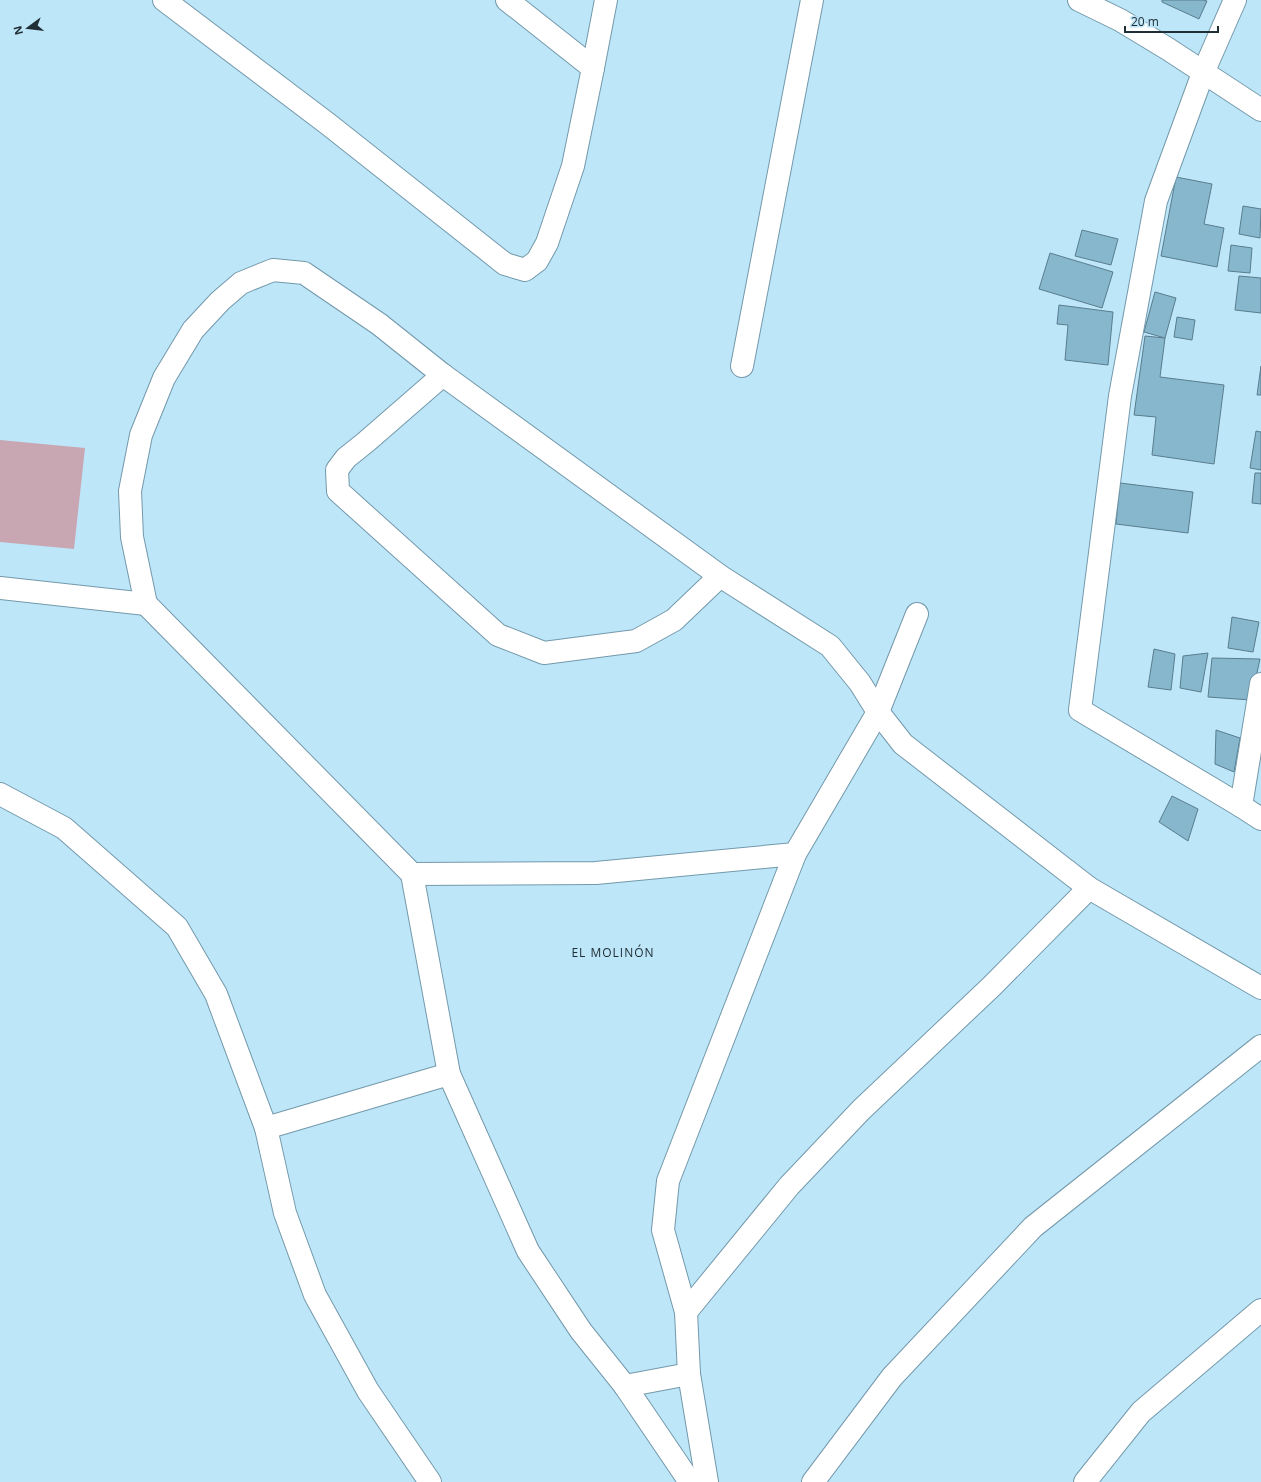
<svg xmlns="http://www.w3.org/2000/svg" width="1261" height="1482" font-family="'Open Sans',sans-serif">
	<rect width="100%" height="100%" fill="#bee6f9"/>
	<polygon fill="#c8a7b2" points="0,440 85,448 74,549 0,542"/>
	<g fill="#87b7cc" stroke="#587d8e">
		<polygon points="1162,0 1203,0 1207,1 1199,19 1162,2"/>
		<polygon points="1176,177 1212,184 1204,224 1224,228 1217,267 1161,256"/>
		<polygon points="1243,206 1261,209 1260,238 1239,234"/>
		<polygon points="1082,230 1118,239 1111,265 1075,256"/>
		<polygon points="1231,245 1252,248 1250,273 1228,271"/>
		<polygon points="1050,253 1113,272 1102,308 1039,289"/>
		<polygon points="1239,276 1261,278 1261,313 1235,310"/>
		<polygon points="1155,292 1176,298 1165,338 1144,332"/>
		<polygon points="1059,305 1113,312 1108,365 1065,360 1068,325 1057,324"/>
		<polygon points="1177,317 1195,320 1192,340 1174,337"/>
		<polygon points="1145,336 1165,338 1160,377 1224,385 1214,464 1152,455 1156,417 1134,415"/>
		<polygon points="1261,366 1261,395 1257,395"/>
		<polygon points="1256,431 1261,432 1261,470 1250,468"/>
		<polygon points="1255,473 1261,473 1261,504 1252,503"/>
		<polygon points="1120,483 1193,492 1188,533 1116,524"/>
		<polygon points="1232,617 1259,622 1253,652 1228,648"/>
		<polygon points="1154,649 1175,654 1171,690 1148,687"/>
		<polygon points="1208,653 1201,692 1180,688 1183,656"/>
		<polygon points="1212,658 1260,659 1251,700 1208,697"/>
		<polygon points="1216,730 1240,738 1234,772 1215,764"/>
		<polygon points="1172,796 1198,809 1188,841 1159,822"/>
	</g>
	<g fill="none" stroke-linecap="round" stroke-linejoin="round">
		<defs>
			<g id="minor">
				<polyline points="164,0 328,124 505,264 525,270 537,261 547,243 573,166 593,68 507,0"/>
				<polyline points="1079,0 1120,20 1168,49 1261,110"/>
				<polyline points="1235,0 1203,73 1156,201 1120,396 1080,710 1241,806 1261,819"/>
				<polyline points="593,68 606,0"/>
				<polyline points="742,366 812,0"/>
				<polyline points="443,375 366,442 346,458 337,470 338,491 498,635 544,653 636,641 674,620 720,576"/>
				<polyline points="0,588 146,604"/>
				<polyline points="0,794 64,828 177,927 216,994 266,1128 285,1213 315,1295 368,1391 430,1482"/>
				<polyline points="1241,806 1261,684"/>
				<polyline points="412,874 596,873 795,854"/>
				<polyline points="266,1128 449,1074"/>
				<polyline points="686,1312 789,1186 861,1110 992,986 1089,888"/>
				<polyline points="625,1386 689,1374"/>
				<polyline points="690,1482 625,1386 581,1331 528,1251 449,1074 412,874 146,604 132,537 130,491 141,435 164,378 193,330 220,301 241,283 273,270 304,273 379,324 443,375 720,576 830,646 860,683 878,712 903,744 1089,888 1261,988"/>
				<polyline points="707,1482 689,1374 686,1312 663,1230 668,1181 795,854 878,712 917,614"/>
				<polyline points="813,1482 892,1377 1033,1227 1261,1046"/>
				<polyline points="1085,1482 1141,1412 1261,1310"/>
			</g>
		</defs>
		<use href="#minor" stroke="#7399aa" stroke-width="24"/>
		<use href="#minor" stroke="#fff" stroke-width="22"/>
	</g>
	<g text-anchor="middle" dominant-baseline="central" stroke-width="4" stroke-linejoin="round" paint-order="stroke">
		<g font-size="12" letter-spacing="1" fill="#202f36" stroke="#bee6f9">
			<text x="613" y="952">EL MOLINÓN</text>
		</g>
	</g>
	<g transform="translate(28 28) rotate(255)" stroke="#bee6f9" stroke-width="3" paint-order="stroke">
	<path d="M0-3L7 15L0 10L-7 15Z" fill="#202f36"/>
	<text y="-6" font-size="11" font-weight="bold" text-anchor="middle" fill="#202f36">N</text>
	</g>
	<path d="M1125 26v6h93v-6" fill="none" stroke="#202f36" stroke-width="2"/>
	<text x="1131" y="26" font-size="12" fill="#202f36" stroke="#bee6f9" stroke-width="3" paint-order="stroke">20 m</text>
</svg>
